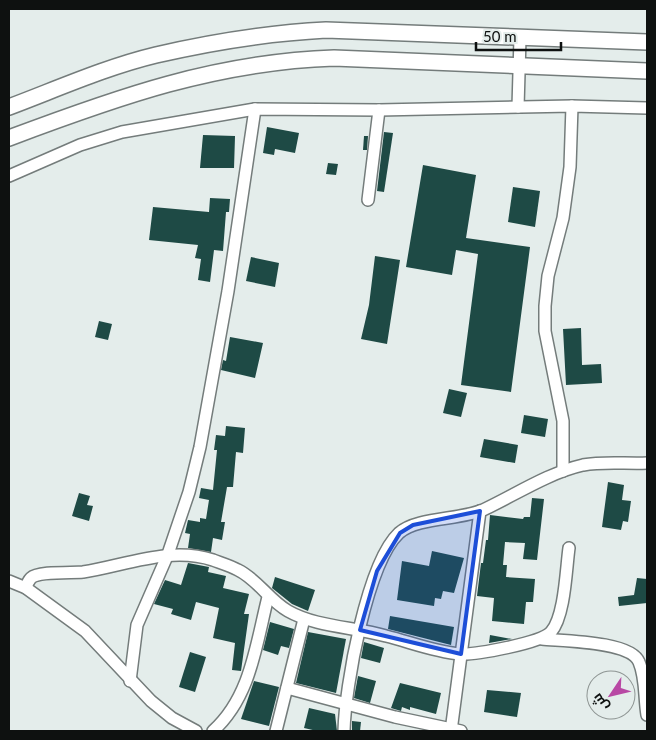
<svg xmlns="http://www.w3.org/2000/svg" width="656" height="740" font-family="Lato,Cairo,sans-serif">
	<rect width="100%" height="100%" fill="#e4edeb"/>
	<g fill="#1e4a45">
		<polygon points="267,127 299,133 295,153 275,149 274,155 263,153"/>
		<polygon points="384,132 393,133 384,192 377,191"/>
		<polygon points="203,135 235,136 234,168 200,168"/>
		<polygon points="364,136 368,136 367,150 363,150"/>
		<polygon points="328,163 338,164 336,175 326,174"/>
		<polygon points="423,165 476,175 466,238 530,247 511,392 461,385 478,254 456,250 452,275 406,267"/>
		<polygon points="513,187 540,191 535,227 508,222"/>
		<polygon points="210,198 230,199 229,212 226,212 223,251 214,250 210,282 198,280 201,259 195,258 198,245 149,240 153,207 209,212"/>
		<polygon points="375,256 400,260 387,344 361,339 369,305"/>
		<polygon points="251,257 279,263 275,287 246,281"/>
		<polygon points="99,321 112,324 108,340 95,337"/>
		<polygon points="581,328 582,365 601,364 602,383 566,385 563,329"/>
		<polygon points="230,337 263,343 255,378 221,370 223,360 226,361"/>
		<polygon points="449,389 467,393 461,417 443,413"/>
		<polygon points="524,415 548,419 545,437 521,433"/>
		<polygon points="226,426 245,428 243,453 236,452 233,487 227,487 221,522 225,522 222,540 213,538 211,552 188,548 190,534 185,533 188,520 200,522 200,518 206,519 209,500 199,498 201,488 213,490 217,450 214,450 216,435 225,436"/>
		<polygon points="484,439 518,445 515,463 480,457"/>
		<polygon points="608,482 624,485 622,500 631,501 628,522 623,521 621,530 602,527"/>
		<polygon points="79,493 90,496 87,505 93,506 89,521 72,516"/>
		<polygon points="532,498 544,499 537,560 523,559 525,543 505,542 503,565 507,565 506,577 535,579 533,602 526,602 524,624 492,621 494,598 477,596 481,563 483,563 486,540 488,540 490,515 523,519 524,517 530,517"/>
		<polygon points="432,551 464,558 454,593 443,591 441,599 435,598 434,606 397,600 402,561 429,566"/>
		<polygon points="188,563 209,567 208,572 226,576 223,588 249,594 244,614 249,614 241,671 232,670 235,643 213,638 219,608 196,602 191,620 171,614 173,609 154,604 165,580 181,585"/>
		<polygon points="275,577 315,590 308,611 292,604 272,588"/>
		<polygon points="637,578 647,579 647,603 619,606 618,597 634,595"/>
		<polygon points="390,616 454,627 451,645 388,629"/>
		<polygon points="270,622 294,629 289,648 281,646 278,655 263,650"/>
		<polygon points="308,632 346,639 336,693 296,683"/>
		<polygon points="490,635 512,639 489,643"/>
		<polygon points="364,642 384,648 380,663 361,658"/>
		<polygon points="190,652 206,657 195,692 179,687"/>
		<polygon points="358,676 376,681 370,703 354,698"/>
		<polygon points="254,681 279,687 269,726 241,719"/>
		<polygon points="400,683 441,693 436,714 410,707 410,710 402,707 401,711 391,708"/>
		<polygon points="487,690 521,693 517,717 484,712"/>
		<polygon points="309,708 335,714 337,731 317,731 304,728"/>
		<polygon points="352,721 361,722 360,731 352,731"/>
	</g>
	<g fill="none" stroke-linecap="round" stroke-linejoin="round">
		<defs>
			<g id="minor">
				<polyline points="518,107 520,38"/>
				<polyline points="9,176 80,145 122,132 255,109 379,110 572,106 647,108"/>
				<polyline points="368,200 379,110"/>
				<polyline points="563,471 563,421 545,331 545,306 548,276 563,218 570,167 572,106"/>
				<polyline points="9,581 26,588 85,631 151,701 172,718 196,731"/>
				<path d="M26 588C27 584 29 580 31 578 38 571 72 573 83 572 127 565 170 546 213 560 221 563 231 566 238 570 257 579 269 600 288 611 316 627 355 627 386 636 410 642 435 652 460 654 475 655 541 643 551 632 565 616 566 569 569 548"/>
				<path d="M542 639C562 641 631 641 639 662 646 678 644 697 647 715"/>
				<polyline points="130,681 137,625 168,554 189,492 200,447 228,291 255,109"/>
				<polyline points="287,688 395,717 461,731"/>
				<path d="M213 731C251 697 256 644 268 597"/>
				<polyline points="276,731 304,619"/>
				<path d="M344 731C345 687 367 563 399 533 417 517 460 520 483 510 515 495 548 473 583 465 604 461 626 464 647 463"/>
				<polyline points="451,731 480,511"/>
			</g>
			<g id="secondary">
				<path d="M9 107C57 89 106 67 156 55 212 42 269 33 326 30L647 42"/>
				<path d="M9 138C118 97 216 62 334 58L647 71"/>
			</g>
		</defs>
		<use href="#minor" stroke="#747c7b" stroke-width="14"/>
		<use href="#secondary" stroke="#747c7b" stroke-width="18"/>
		<use href="#minor" stroke="#fff" stroke-width="11"/>
		<use href="#secondary" stroke="#fff" stroke-width="15"/>
	</g>
	<path fill="#1d4ed8" fill-opacity="0.2" stroke="#1d4ed8" stroke-width="4" stroke-linejoin="round" d="M480 511 461 654 360 630 377 571 400 533 413 525Z"/>
	<rect width="656" height="740" fill="none" stroke="#0e1110" stroke-width="20"/>
	<g transform="translate(611 695) rotate(235)"><circle r="24" fill="#e4edeb" stroke="#8e9593"/>
	<path d="M0-4L9 19L0 12L-9 19Z" fill="#b848a4"/>
	<text y="-8" font-size="14" font-weight="bold" text-anchor="middle" fill="#0e1110">ش</text>
	</g>
	<path d="M476 42v8h85v-8" fill="none" stroke="#0e1110" stroke-width="2.5"/>
	<text x="483" y="42" font-size="15" fill="#0e1110" stroke="#e4edeb" stroke-width="4" paint-order="stroke">50 m</text>
</svg>
